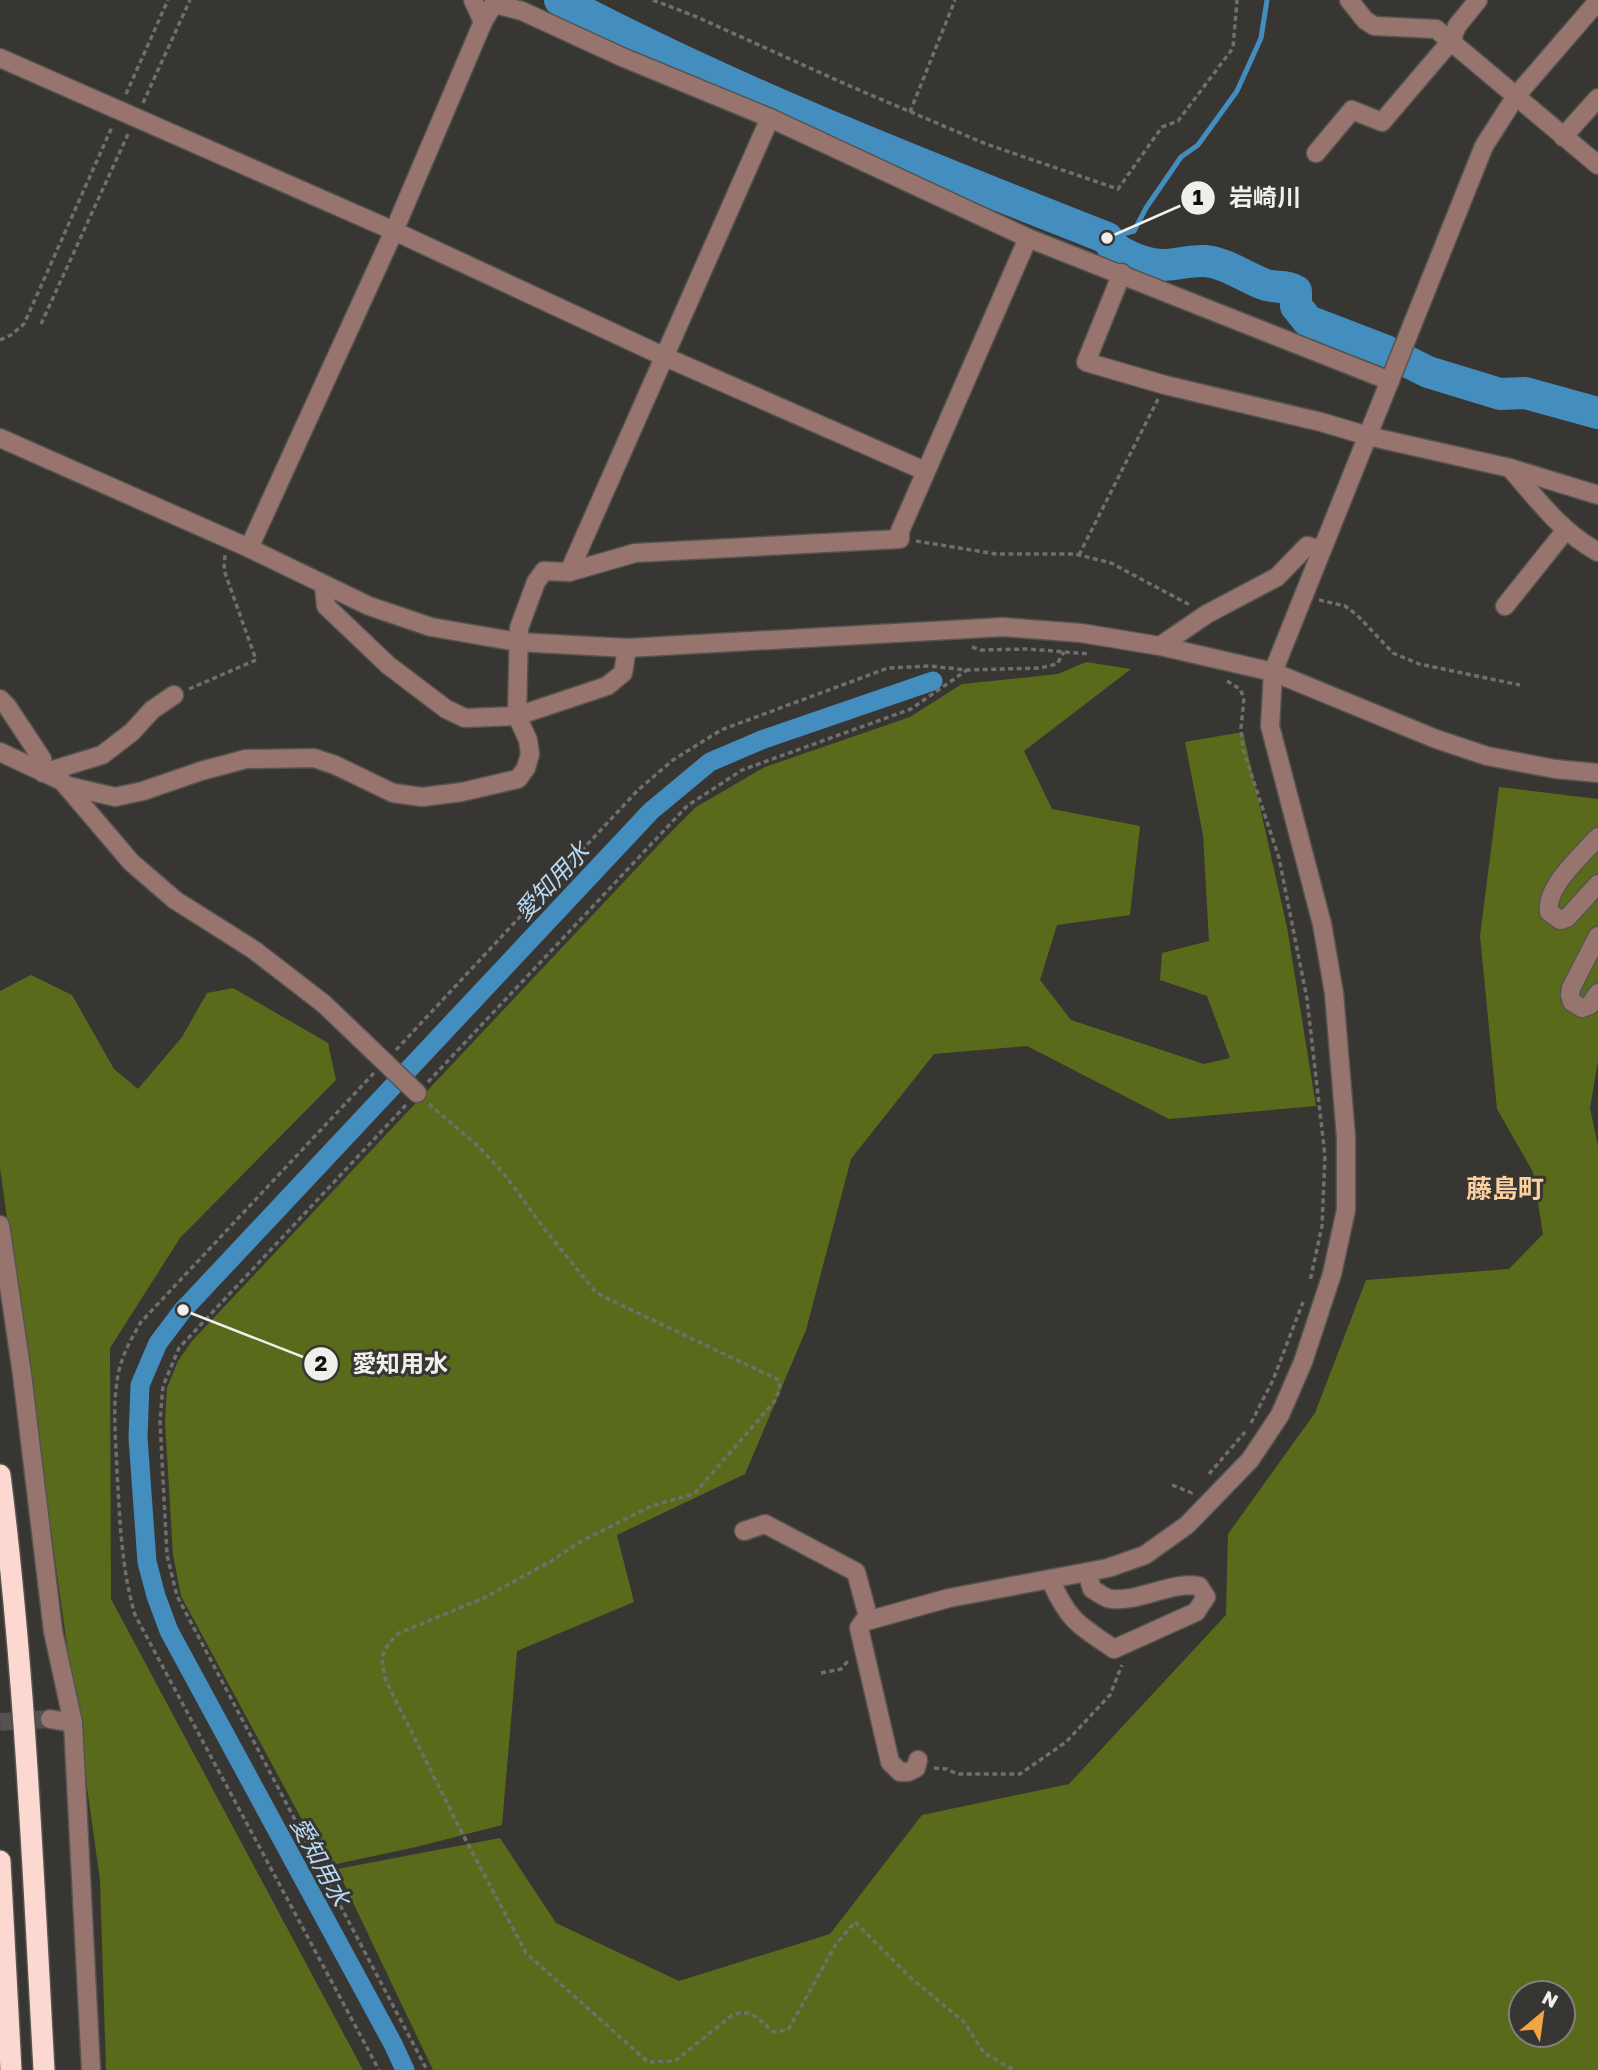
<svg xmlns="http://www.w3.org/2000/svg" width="1598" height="2070" font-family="'Golos Text','Noto Sans JP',sans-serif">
	<rect width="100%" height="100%" fill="#373632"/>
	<g fill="#596b1b" fill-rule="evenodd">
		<polygon points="1086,662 1131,669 1024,751 1052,809 1140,826 1130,915 1057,925 1040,980 1071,1020 1204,1064 1230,1058 1207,996 1160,980 1162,953 1209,941 1203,835 1185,742 1243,732 1287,927 1316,1106 1169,1119 1027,1046 934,1054 851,1159 806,1330 745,1474 617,1535 634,1602 517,1651 502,1825 416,1847 327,1866 181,1596 173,1554 165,1422 167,1388 178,1361 192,1341 665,838 696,807 765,767 910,717 962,684 1058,674"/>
		<path d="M1499 787 1598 799V1061L1590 1108 1598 1146V2070H433L337 1869 500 1838 556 1923 679 1981 830 1934 922 1815 1069 1784 1226 1615 1228 1534 1315 1413 1366 1280 1509 1269 1543 1234 1533 1172 1497 1109 1480 936ZM1521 1993H1563V2035H1521Z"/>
		<polygon points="31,975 72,995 114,1069 138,1089 182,1037 207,993 233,988 328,1043 336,1080 180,1238 110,1348 111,1599 363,2070 106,2070 100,1880 0,1168 0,991"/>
	</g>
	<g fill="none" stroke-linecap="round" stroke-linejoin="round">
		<polyline stroke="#448dbf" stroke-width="5" points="1107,238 1134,231 1146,208 1181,157 1198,145 1237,91 1261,38 1267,0"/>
		<polyline stroke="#448dbf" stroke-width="19" points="405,2070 393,2044 169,1631 156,1596 147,1562 138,1438 140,1385 158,1343 183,1310 651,811 710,762 764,739 933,681"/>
		<path stroke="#448dbf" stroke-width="32" d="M560 0C736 93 922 165 1107 238 1113 253 1146 265 1162 265 1176 265 1191 260 1205 261 1227 263 1246 278 1266 285 1276 288 1287 285 1296 291V306L1308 321 1386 351 1428 372 1500 394 1525 393 1598 413"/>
		<polyline stroke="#53524e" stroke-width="18" stroke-dasharray="18 9" stroke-linecap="butt" points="0,1722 50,1719"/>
		<defs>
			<g id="minor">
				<polyline points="473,0 483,22"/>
				<polyline points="1349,0 1365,20 1374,26 1436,29 1598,165"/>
				<polyline points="495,4 522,11 622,57 770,118 1028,238 1390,381"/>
				<polyline points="0,58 394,231 663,356 925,471"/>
				<polyline points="1563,137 1598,98"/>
				<polyline points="1316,153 1352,110 1382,122 1451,41 1457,26 1478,0"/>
				<polyline points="1122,273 1086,362 1165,385 1321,422 1368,436 1510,468 1598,495"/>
				<polyline points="0,438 249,548 369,606 431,627 518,642 627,648 1003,627 1081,633 1160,646 1273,672 1436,739 1487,756 1555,769 1598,773"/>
				<path d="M1510 468C1538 500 1560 531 1598 552"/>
				<polyline points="249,548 394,231 483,22 496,0"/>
				<polyline points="569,572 770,118"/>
				<polyline points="324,586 326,606 388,665 446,709 465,718 517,716 607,686 623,673 627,648"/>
				<polyline points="1505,606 1565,531"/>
				<polyline points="1160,646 1207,614 1277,577 1307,546 1322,550"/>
				<polyline points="0,699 7,706 42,759 43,773 102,755 132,732 152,710 174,695"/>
				<polyline points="0,752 62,781 131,862 175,900 254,950 324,1004 417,1093"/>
				<polyline points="68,786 115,797 143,791 201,771 246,759 314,758 335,765 393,793 422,797 462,792 518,779 526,768 530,754 528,740 517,716 519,628 536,582 544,571 569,572 635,553 900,539 900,531 1028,238"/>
				<path d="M1598 837C1582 855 1545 887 1549 912L1560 920 1567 918 1598 884"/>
				<polyline points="1598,936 1571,988 1570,995 1572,1002 1582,1008 1590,1005 1598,993"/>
				<polyline points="0,1225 22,1374 53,1631 73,1723 91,2070"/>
				<polyline points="744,1531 765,1524 856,1572 869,1620"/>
				<path d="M1050 1579C1068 1620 1077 1624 1114 1649L1196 1612 1206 1597 1199 1586C1172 1581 1140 1602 1112 1599 1105 1599 1098 1592 1092 1589L1087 1572"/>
				<polyline points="50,1719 73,1723"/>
				<polyline points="918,1760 916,1768 908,1772 900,1772 890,1762 859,1628 863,1622 949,1598 1108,1568 1145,1555 1187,1525 1250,1460 1280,1415 1303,1362 1332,1274 1346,1210 1346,1137 1334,993 1322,924 1270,726 1273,672 1484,146 1516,96 1598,1"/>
			</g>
			<g id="highway">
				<path d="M0 1475C25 1673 33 1871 44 2070"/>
				<polyline points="0,1861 11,2070"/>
			</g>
		</defs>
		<use href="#minor" stroke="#555450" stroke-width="21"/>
		<use href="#highway" stroke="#555450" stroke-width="24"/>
		<g stroke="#706f6b" stroke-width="3.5" stroke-dasharray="5 3.5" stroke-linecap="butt">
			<polyline points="653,0 697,17 852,87 986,144 1118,189 1162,127 1178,121 1233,48 1237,0"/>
			<polyline points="126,94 168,0"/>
			<polyline points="143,103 190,0"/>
			<polyline points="910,112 955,0"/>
			<polyline points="41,324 129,132"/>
			<polyline points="0,340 11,335 24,324 112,127"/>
			<polyline points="916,541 996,554 1075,554 1111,563 1190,605"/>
			<polyline points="1079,555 1158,399"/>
			<polyline points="1319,600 1345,606 1357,615 1393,653 1419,664 1520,685"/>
			<polyline points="972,647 981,650 1028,649 1090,654"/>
			<polyline points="1227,681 1240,689 1244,698 1241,728 1243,749 1279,858 1307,999 1325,1156 1322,1226 1310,1281"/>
			<polyline points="189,689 256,660 224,570 225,554"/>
			<polyline points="396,1050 638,790 673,760 721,730 888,668 930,666 967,670 1040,668 1057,664 1064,652"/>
			<path d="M374 1073 141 1322C131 1339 122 1355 118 1375 112 1407 116 1440 117 1472 120 1520 121 1567 135 1615L379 2070"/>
			<polyline points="428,1082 687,806 742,770 911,709 967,670"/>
			<path d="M429 1104 479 1147 505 1175 546 1231 594 1290 604 1297 779 1380 780 1389 774 1402 694 1494 651 1506 576 1544 553 1560 484 1598 399 1633C380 1651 380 1657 386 1681L460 1829 526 1953 648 2062 675 2061 731 2016C751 2007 759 2019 773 2032L788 2030 836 1944 855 1922 911 1978 964 2022 984 2053 1014 2070"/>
			<polyline points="406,1105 179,1348 163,1386 160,1421 167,1555 177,1596 427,2070"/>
			<polyline points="1251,1423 1273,1380 1303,1302"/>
			<polyline points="1209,1474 1245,1432"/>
			<polyline points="1172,1485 1192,1493 1195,1491"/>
			<polyline points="821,1673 841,1669 848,1661"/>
			<polyline points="934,1768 947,1769 957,1774 1020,1774 1066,1742 1110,1695 1122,1665"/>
		</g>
		<use href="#minor" stroke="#98746e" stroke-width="18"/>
		<use href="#highway" stroke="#fcd8d1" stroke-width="21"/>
	</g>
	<g text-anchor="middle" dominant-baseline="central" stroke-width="6" stroke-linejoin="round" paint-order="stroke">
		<g font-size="24" font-style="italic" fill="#b6daf6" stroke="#373632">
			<text transform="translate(551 881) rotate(-47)">愛知用水</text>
			<text transform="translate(321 1861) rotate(62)">愛知用水</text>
		</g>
		<g font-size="26" font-weight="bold" fill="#fdd0a0" stroke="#373632">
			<text x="1505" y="1188">藤島町</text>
		</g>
	</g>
	<path fill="none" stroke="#f0efec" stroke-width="2.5" d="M1107 238L1198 198M183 1310L321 1364"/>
	<g fill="#f0efec" stroke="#373632" stroke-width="2.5">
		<circle cx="1107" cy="238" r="7"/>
		<circle cx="183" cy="1310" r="7"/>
		<circle cx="1198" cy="198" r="18"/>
		<circle cx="321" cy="1364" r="18"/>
	</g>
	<g font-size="21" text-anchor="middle" font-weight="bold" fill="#111">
		<text x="1198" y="205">1</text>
		<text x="321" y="1371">2</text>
	</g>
	<g font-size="24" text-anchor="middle" font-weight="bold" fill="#f0efec" stroke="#373632" stroke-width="6" stroke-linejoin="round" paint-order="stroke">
		<text x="1265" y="206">岩崎川</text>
		<text x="400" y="1372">愛知用水</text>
	</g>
	<g transform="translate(1542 2014) rotate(29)"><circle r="33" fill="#373632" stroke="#81807c" stroke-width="2"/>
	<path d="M0-5L12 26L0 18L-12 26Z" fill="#f3a443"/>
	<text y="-10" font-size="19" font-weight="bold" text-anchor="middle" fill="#f0efec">N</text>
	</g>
</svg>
